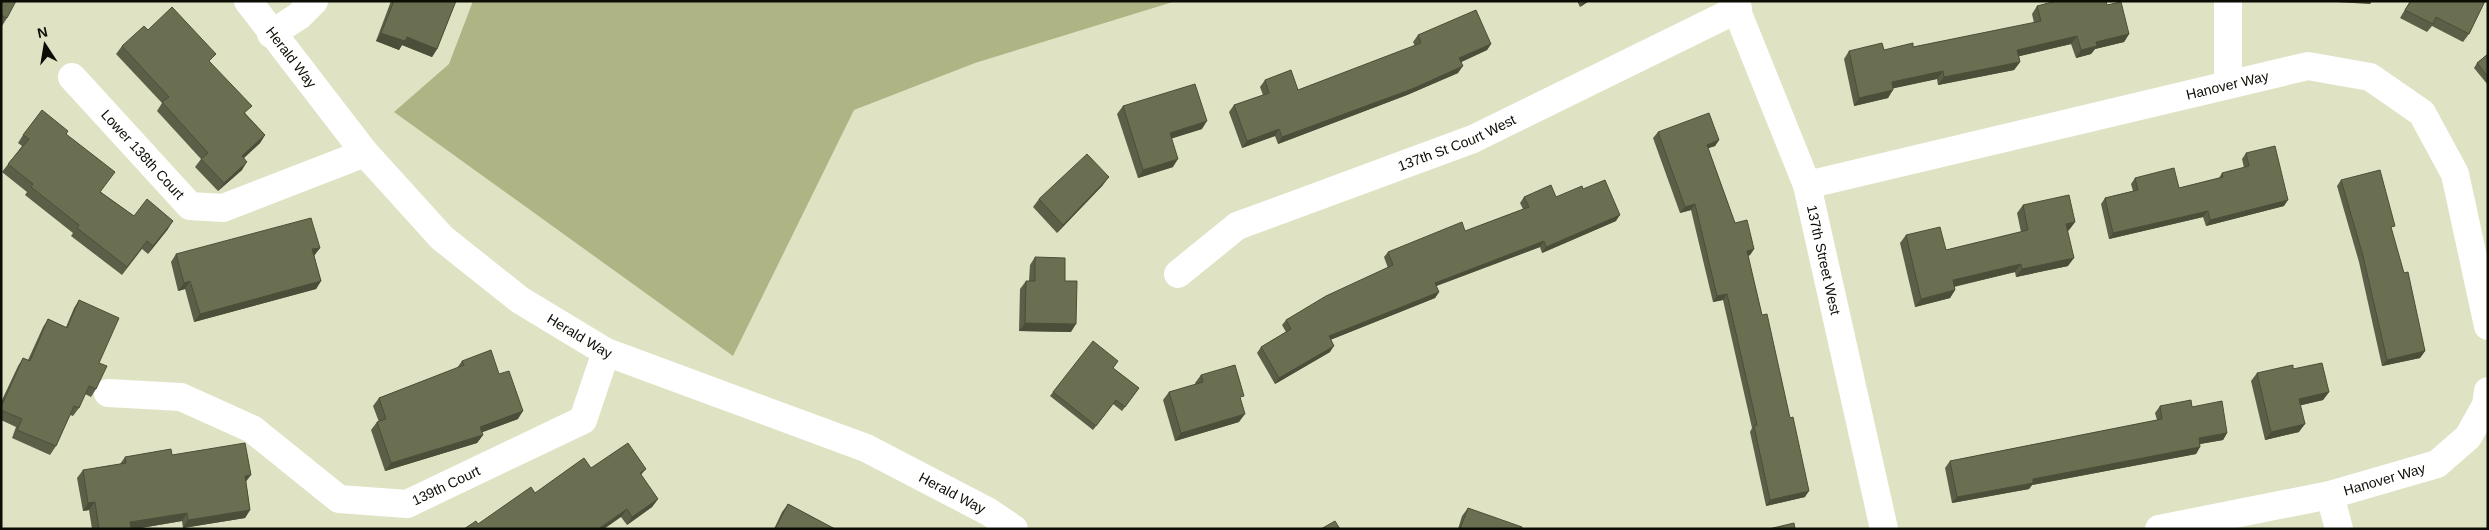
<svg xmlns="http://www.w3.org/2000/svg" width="2489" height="530" font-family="Helvetica,sans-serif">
	<rect width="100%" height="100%" fill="#dfe3c3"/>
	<polygon fill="#afb484" points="473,1 1176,1 975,63 854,110 733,356 394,112 449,64"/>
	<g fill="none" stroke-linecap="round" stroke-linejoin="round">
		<g stroke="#fff" stroke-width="28">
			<path id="s1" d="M248 1 365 153 442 238 520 300 606 352 866 448 989 512 1014 529"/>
			<path id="s2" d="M1733 1 1807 185 1884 529"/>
			<polyline points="2228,1 2228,84"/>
			<polyline points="271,34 299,16 314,1"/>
			<path id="s3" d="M72 77 190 206 223 208 365 153"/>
			<path id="s4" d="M1807 185 2308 66 2370 77 2422 113 2455 174 2488 326"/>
			<path id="s5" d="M1178 274 1237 226 1473 139 1738 9"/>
			<path id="s6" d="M108 393 181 397 252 429 339 499 407 504 583 420 606 352"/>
			<polyline points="2330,495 2339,529"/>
			<path id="s7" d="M2159 529 2330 495 2437 464 2468 437 2486 405 2488 391"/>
		</g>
	</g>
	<g fill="#5c5f47">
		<polygon points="1,1 7,18 2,26 1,26"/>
		<polygon points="391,1 456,1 437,49 432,57 402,45 399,50 376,41"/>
		<polygon points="1577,1 1589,1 1580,7"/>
		<polygon points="2410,1 2485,1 2469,34 2463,42 2432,26 2427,32 2400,18"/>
		<polygon points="2107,5 2129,34 2124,42 2095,49 2091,54 2076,58 2071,44 2019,56 2020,62 2014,70 1938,85 1937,79 1893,88 1888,98 1854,106 1844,59 1849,51 1884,50 1913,47 2034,23 2032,14 2037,6"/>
		<polygon points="148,30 210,62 246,114 265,135 260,143 244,158 242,170 218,191 195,167 201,159 157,111 162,103 116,54 122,46"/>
		<polygon points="1418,35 1491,44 1487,50 1461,62 1458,73 1407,95 1278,144 1275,136 1242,148 1229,112 1234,105 1263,95 1260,87 1265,80 1298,90 1415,46 1413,42"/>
		<polygon points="2488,54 2488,85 2474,68 2477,63"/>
		<polygon points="1123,106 1202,129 1172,138 1173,167 1138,178 1117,114"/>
		<polygon points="1658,132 1719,140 1715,146 1708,148 1735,223 1754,249 1750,255 1748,256 1805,497 1766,506 1750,432 1752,428 1723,300 1713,302 1691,210 1680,213 1653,138"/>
		<polygon points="66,134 101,192 134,216 168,229 148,254 142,249 122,275 71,236 73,233 25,195 27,192 2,172 22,146 18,143 23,135"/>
		<polygon points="2246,153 2284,206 2206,226 2203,217 2109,239 2101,204 2105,198 2133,191 2131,184 2135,178 2179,188 2219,178 2222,173 2244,168 2242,159"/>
		<polygon points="2341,180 2392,231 2425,351 2420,358 2382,366 2359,262 2337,186"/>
		<polygon points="1103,185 1057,233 1033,207 1039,199"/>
		<polygon points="1583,189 1616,221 1542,253 1540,247 1436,286 1439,292 1435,298 1330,340 1330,352 1275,384 1257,353 1261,347 1286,332 1282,325 1286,320 1388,268 1384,257 1388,252 1465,231 1523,209 1520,203 1524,197 1556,197"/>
		<polygon points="2023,205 2075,222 2069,230 2068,231 2068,266 2016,277 2015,272 1954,287 1955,290 1950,298 1915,307 1900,243 1906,235 1946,250 2021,232 2017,213"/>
		<polygon points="320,248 314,255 321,281 316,289 194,322 185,289 178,291 171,262 176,254"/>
		<polygon points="1035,257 1065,281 1071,332 1019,331 1020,289 1026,281 1029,281 1030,265"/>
		<polygon points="79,300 99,363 96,389 91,397 85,394 79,408 73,416 70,415 56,446 50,455 12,438 16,427 1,420 1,402 18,366 23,358 28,360 43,327 48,319 66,327 74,308"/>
		<polygon points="462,361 499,374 518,419 482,432 483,435 477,443 385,471 371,430 377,422 379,422 373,406 379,398 457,368"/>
		<polygon points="1113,368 1139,388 1122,411 1113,404 1093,430 1050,396 1053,392"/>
		<polygon points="2293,369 2329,392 2323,400 2301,405 2299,432 2265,440 2251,381 2257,373"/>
		<polygon points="1201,375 1241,401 1239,422 1175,441 1163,400 1169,392 1196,385 1195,383"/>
		<polygon points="2160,406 2192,407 2227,433 2223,440 2200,444 2200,447 2196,454 2032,485 2029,489 1952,503 1945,468 1950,461 2157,420 2155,413"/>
		<polygon points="172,455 246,481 250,510 245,518 183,528 182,521 135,529 92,529 89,510 83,511 77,478 83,470 120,464 125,457"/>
		<polygon points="591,468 646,469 641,475 658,499 652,507 627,525 621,517 478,524 535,493"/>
		<polygon points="788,504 835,529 774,529 782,512"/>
		<polygon points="1468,508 1522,529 1458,529 1462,516"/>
	</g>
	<g fill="#4b4e39">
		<polygon points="1584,1 1589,1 1580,7"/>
		<polygon points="2336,1 2372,1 2370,4 2336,2"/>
		<polygon points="381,33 407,37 437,49 432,57 402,45 399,50 376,41"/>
		<polygon points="2129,34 2124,42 2095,49 2091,54 2076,58 2081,50 2096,42"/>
		<polygon points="2077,36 2071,44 2012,58 2017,50"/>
		<polygon points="1491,44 1487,50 1455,65 1459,58"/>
		<polygon points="2020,62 2014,70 1938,85 1944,77"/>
		<polygon points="1463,66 1458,73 1407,95 1278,144 1282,137"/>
		<polygon points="1943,71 1937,79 1886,90 1892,82"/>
		<polygon points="1893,90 1888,98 1854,106 1859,98"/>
		<polygon points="1207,121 1202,129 1164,141 1170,133"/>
		<polygon points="1279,129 1275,136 1242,148 1247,141"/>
		<polygon points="265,135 260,143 237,164 242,156"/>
		<polygon points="1719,140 1715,146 1703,150 1707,145"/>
		<polygon points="1178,159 1173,167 1138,178 1143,170"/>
		<polygon points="247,162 242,170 218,191 224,183"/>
		<polygon points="1109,177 1103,185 1057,233 1063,225"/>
		<polygon points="2288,200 2284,206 2206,226 2210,220"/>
		<polygon points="1695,204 1691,210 1680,213 1685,207"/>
		<polygon points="2208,211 2203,217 2109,239 2113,233"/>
		<polygon points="1620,215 1616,221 1542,253 1546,247"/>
		<polygon points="173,221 168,229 148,254 153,246"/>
		<polygon points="2075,222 2069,230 2061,232 2066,224"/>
		<polygon points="1544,241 1540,247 1431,288 1435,283"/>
		<polygon points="320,248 314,256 312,249"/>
		<polygon points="1754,249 1750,255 1743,257 1747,251"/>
		<polygon points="2074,258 2068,266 2016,277 2022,269"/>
		<polygon points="2021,264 2015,272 1947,288 1953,280"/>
		<polygon points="190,281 185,289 178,291 184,283"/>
		<polygon points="321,281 316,289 194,322 200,314"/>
		<polygon points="1955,290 1950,298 1915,307 1921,299"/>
		<polygon points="1439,292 1435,298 1325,342 1329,336"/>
		<polygon points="1727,294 1723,300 1713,302 1717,296"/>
		<polygon points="1025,323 1076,324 1071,332 1019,331"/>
		<polygon points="1334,346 1330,352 1275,384 1279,378"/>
		<polygon points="2425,351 2420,358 2382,366 2387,360"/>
		<polygon points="2329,392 2323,400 2294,407 2299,399"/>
		<polygon points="523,411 518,419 475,435 480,427"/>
		<polygon points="1245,414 1239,422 1175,441 1181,433"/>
		<polygon points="2305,424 2299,432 2265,440 2271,432"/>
		<polygon points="2227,433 2223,440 2194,445 2199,438"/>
		<polygon points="483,435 477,443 385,471 391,463"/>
		<polygon points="2200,447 2196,454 2032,485 2029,489 1952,503 1957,497 2033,479"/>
		<polygon points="251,475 245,483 245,476"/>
		<polygon points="1809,491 1805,497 1766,506 1770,500"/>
		<polygon points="658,499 652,507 627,525 632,517"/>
		<polygon points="95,502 89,510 83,511 88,503"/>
		<polygon points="627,509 621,517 604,529 598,529"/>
		<polygon points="250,510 245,518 183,528 188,520"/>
		<polygon points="187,513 182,521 135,529 126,529 130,522"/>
	</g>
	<g fill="#6b6f52" stroke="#4b4e39">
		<polygon points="1,1 16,1 7,18 1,15"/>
		<polygon points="394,1 456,1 437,49 407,37 405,41 381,33"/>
		<polygon points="2056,1 2106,1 2107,5 2121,2 2129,34 2096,42 2097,46 2081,50 2077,36 2017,50 2020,62 1944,77 1943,71 1892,82 1893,90 1859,98 1849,51 1882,43 1884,50 1913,43 1913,47 2041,21 2037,6"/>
		<polygon points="2411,1 2485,1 2469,34 2436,17 2433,24 2405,10"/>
		<polygon points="172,7 216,54 209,61 252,106 244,113 265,135 242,156 247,162 224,183 201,159 208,153 162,102 169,97 122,46 144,26 148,30"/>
		<polygon points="1476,10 1491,44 1459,58 1463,66 1412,89 1282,137 1279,129 1247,141 1234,105 1269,93 1265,80 1291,70 1298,90 1421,43 1418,35"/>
		<polygon points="2488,54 2488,77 2477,63"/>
		<polygon points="1195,84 1207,121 1170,133 1178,159 1143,170 1123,106"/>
		<polygon points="42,110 68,131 66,134 115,172 100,192 134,216 147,199 173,221 153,246 147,241 127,267 77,228 79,225 31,187 33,184 8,164 29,139 23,135"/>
		<polygon points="1709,113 1719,140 1707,145 1735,223 1747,220 1754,249 1747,251 1762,315 1767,314 1790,418 1793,417 1809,491 1770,500 1754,426 1757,425 1727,294 1717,296 1695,204 1685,207 1658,132"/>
		<polygon points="2275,146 2288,200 2210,220 2208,211 2113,233 2105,198 2138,190 2135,178 2174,168 2179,188 2223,177 2222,173 2249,166 2246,153"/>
		<polygon points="1087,154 1109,177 1063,225 1039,199"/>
		<polygon points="2380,170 2395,226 2391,227 2404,273 2408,272 2425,351 2387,360 2363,256 2341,180"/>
		<polygon points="1605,180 1620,215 1546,247 1544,241 1435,283 1439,292 1329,336 1334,346 1279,378 1261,347 1291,329 1286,320 1326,296 1393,265 1388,252 1462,222 1465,231 1529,207 1524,197 1551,185 1556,197 1582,186 1583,189"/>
		<polygon points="2069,195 2075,222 2066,224 2074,258 2022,269 2021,264 1953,280 1955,290 1921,299 1906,235 1940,227 1946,250 2028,230 2023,205"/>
		<polygon points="311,218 320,248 312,249 321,281 200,314 190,281 184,283 176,254"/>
		<polygon points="1035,257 1065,258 1065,281 1077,281 1076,324 1025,323 1026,281 1035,281"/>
		<polygon points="79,300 119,318 99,363 107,366 96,389 89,386 79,408 74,406 56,446 17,430 22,419 1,410 1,407 23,358 30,361 48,319 67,328"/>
		<polygon points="1093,341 1118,361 1113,368 1139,388 1125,407 1116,400 1096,426 1053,392"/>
		<polygon points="491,350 499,374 509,371 523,411 480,427 483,435 391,463 377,422 386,419 379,398 464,365 462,361"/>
		<polygon points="2322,363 2329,392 2299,399 2305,424 2271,432 2257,373 2293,365 2293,369"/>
		<polygon points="1235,365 1244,396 1240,397 1245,414 1181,433 1169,392 1203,382 1201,375"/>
		<polygon points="2191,400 2192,407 2222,401 2227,433 2199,438 2200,447 2033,479 2033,483 1957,497 1950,461 2162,419 2160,406"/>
		<polygon points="245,443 251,475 245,476 250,510 188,520 187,513 130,522 131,529 99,529 95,502 88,503 83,470 126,463 125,457 171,449 172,455"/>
		<polygon points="628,443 646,469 640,473 658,499 632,517 627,509 598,529 464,529 476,521 478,524 531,487 535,493 584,458 591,468"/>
		<polygon points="788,504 835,529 775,529"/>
		<polygon points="1468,508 1522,527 1522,529 1460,529"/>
		<polygon points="1335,521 1340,529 1321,529"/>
		<polygon points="1794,523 1795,529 1769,529"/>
	</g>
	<g text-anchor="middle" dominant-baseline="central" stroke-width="4" stroke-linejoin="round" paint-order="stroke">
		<g font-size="14" fill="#0c0d04" stroke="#dfe3c3">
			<text stroke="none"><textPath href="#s1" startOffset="71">Herald Way</textPath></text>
			<text stroke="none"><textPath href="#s4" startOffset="432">Hanover Way</textPath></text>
			<text stroke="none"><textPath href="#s5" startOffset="311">137th St Court West</textPath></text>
			<text stroke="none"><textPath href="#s3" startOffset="105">Lower 138th Court</textPath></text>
			<text stroke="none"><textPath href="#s2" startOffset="275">137th Street West</textPath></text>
			<text stroke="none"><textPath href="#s1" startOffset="476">Herald Way</textPath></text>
			<text stroke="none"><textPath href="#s7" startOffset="231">Hanover Way</textPath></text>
			<text stroke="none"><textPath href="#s6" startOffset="374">139th Court</textPath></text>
			<text stroke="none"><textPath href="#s1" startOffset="881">Herald Way</textPath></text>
		</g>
	</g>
	<rect width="2489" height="530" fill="none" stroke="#0c0d04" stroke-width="5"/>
	<g transform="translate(45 45) rotate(348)" stroke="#dfe3c3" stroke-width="4" paint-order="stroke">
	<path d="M0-4L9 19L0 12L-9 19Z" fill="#0c0d04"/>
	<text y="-8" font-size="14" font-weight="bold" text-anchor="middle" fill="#0c0d04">N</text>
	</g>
</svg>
